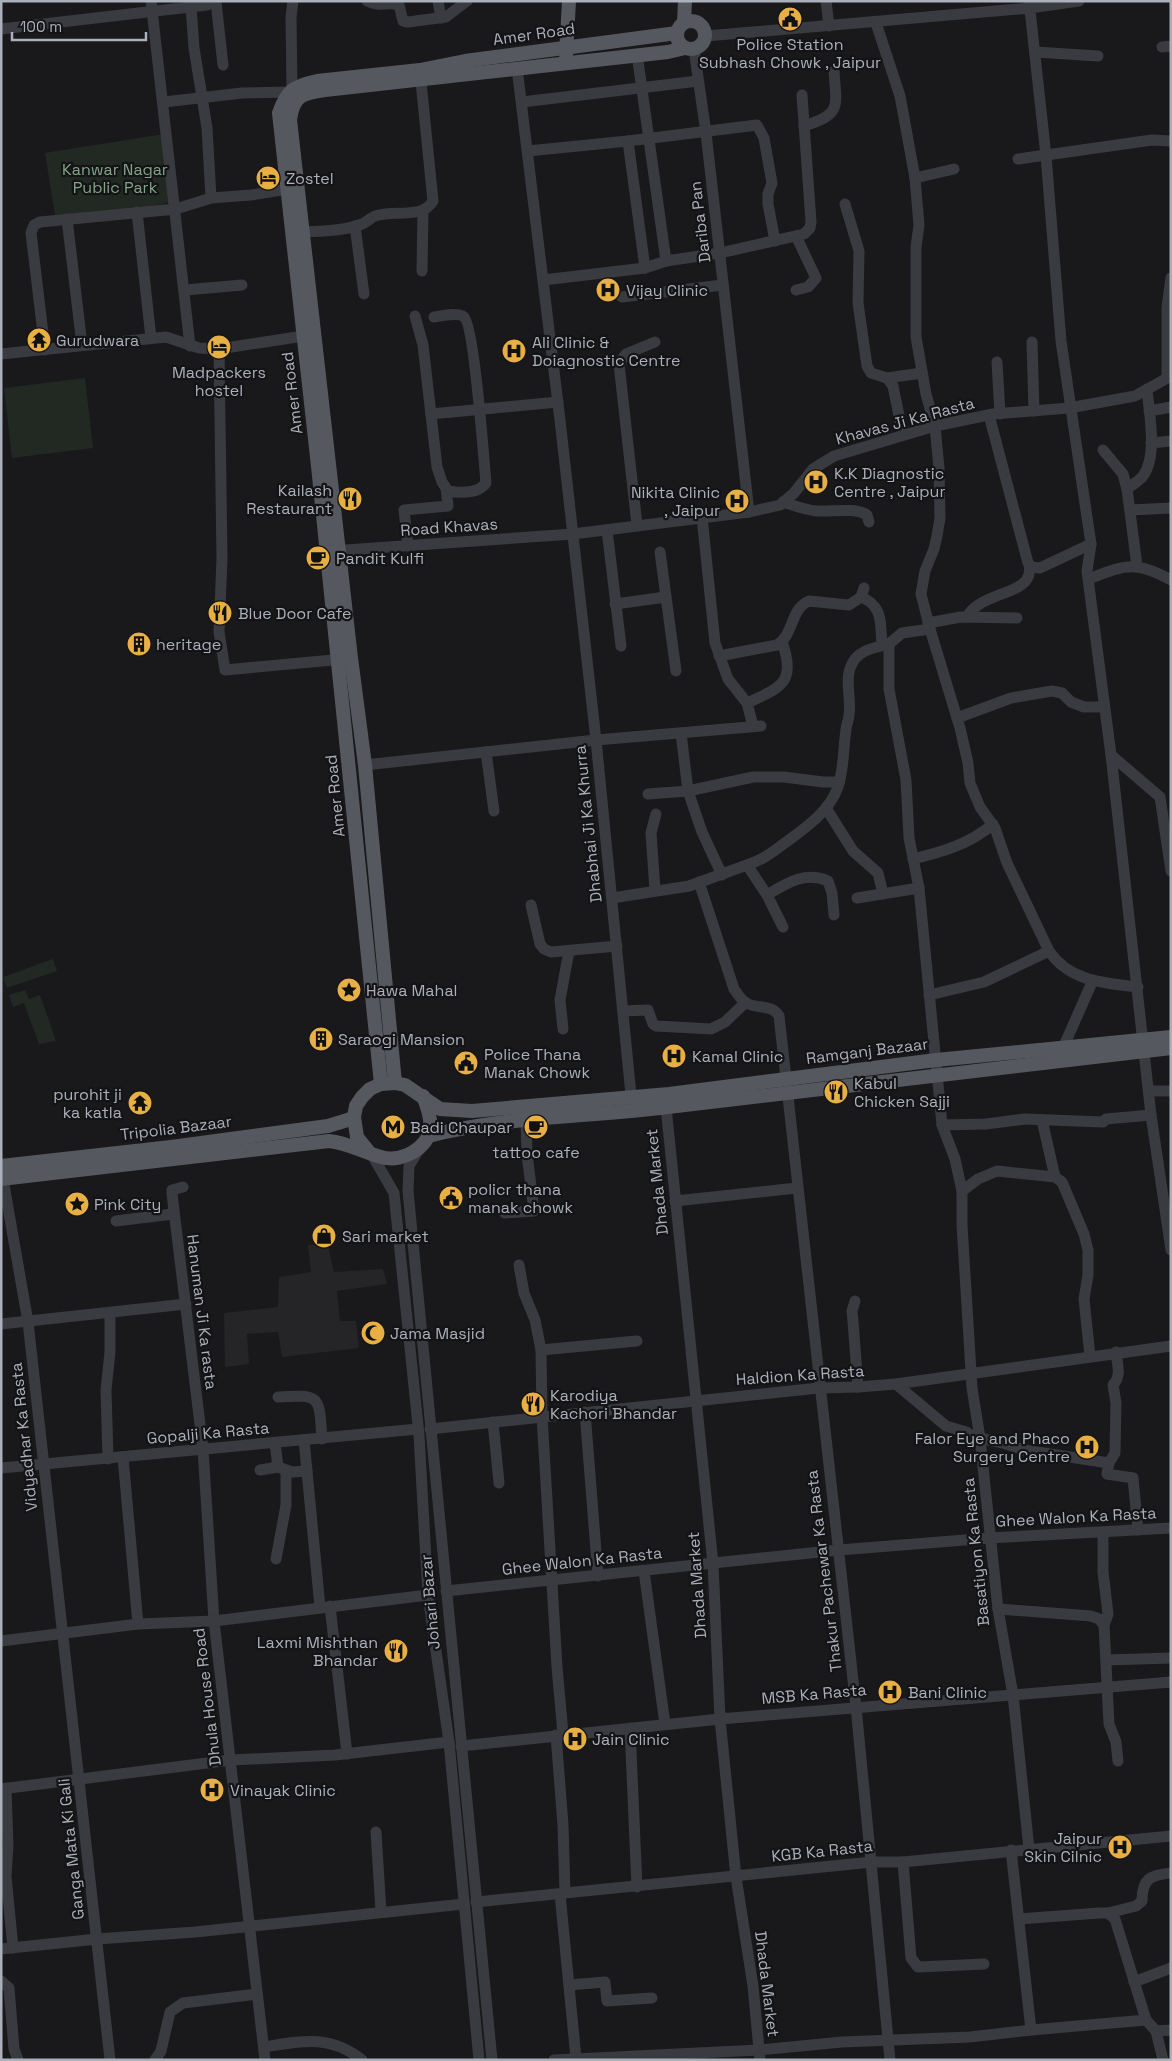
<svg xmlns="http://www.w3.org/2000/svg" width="1172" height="2061" font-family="'Space Grotesk',sans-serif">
	<rect width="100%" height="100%" fill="#19191b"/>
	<polygon fill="#252528" points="308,1245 328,1245 334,1272 383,1269 387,1284 337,1291 340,1321 356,1321 359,1348 282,1357 278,1332 247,1334 249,1364 225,1367 224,1313 278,1307 279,1277 311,1272"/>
	<g fill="#212922">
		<polygon points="164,134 175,201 115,214 55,215 45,153"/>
		<polygon points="85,378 93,448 12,458 4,388"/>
		<polygon points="53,959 57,971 7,988 3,977"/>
		<polygon points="25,990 29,999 40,995 56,1041 39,1044 24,1003 13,1007 9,995"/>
	</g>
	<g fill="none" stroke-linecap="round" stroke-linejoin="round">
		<g stroke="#3a3b40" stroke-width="11">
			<polyline points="151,1 190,346"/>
			<path d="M367 1C380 8 387 1 399 5L403 21 408 22 446 17 467 1"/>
			<polyline points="438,1 441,18"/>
			<polyline points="826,1 829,26"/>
			<polyline points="1029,1 1046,156 1061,341 1091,544 1087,571 1111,755 1151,1115 1171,1250"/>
			<polyline points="216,2 223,65"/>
			<polyline points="191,7 194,48 207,128 211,198"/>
			<path d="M876 23 900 96 915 178 919 225 916 247V337L926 394 935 426 939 468 940 518 937 536 934 549 925 571 921 594 930 629 960 728 968 763 970 783 980 807 995 828 1007 863 1049 951C1070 982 1105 983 1138 987"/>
			<polyline points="1,29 207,5 207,1"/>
			<polyline points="706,36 1030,8 1079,1"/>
			<polyline points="1162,47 1171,46"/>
			<polyline points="694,49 706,133 749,512"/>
			<polyline points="1035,52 1098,56"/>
			<polyline points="517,68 560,420 596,740 632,1105"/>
			<polyline points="292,89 291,17 293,1"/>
			<polyline points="164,102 242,93 289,92"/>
			<polyline points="522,102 698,81"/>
			<path d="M804 126C843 114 836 106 834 71"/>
			<polyline points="528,151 628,141"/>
			<polyline points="1018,159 1152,140 1171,141"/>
			<polyline points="915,178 954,169"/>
			<polyline points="845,204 859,251 858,303 867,366 871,373 887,378 893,386 903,435"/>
			<polyline points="137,212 151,338"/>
			<polyline points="67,219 82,345"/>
			<polyline points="355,226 364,294"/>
			<path d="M304 232C322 231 344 231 362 224 367 222 370 218 375 216 393 209 422 220 433 201L420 72"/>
			<polyline points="666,261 720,253 804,234 810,228 811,222 802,95"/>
			<polyline points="645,268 628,141 757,125 764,138 772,183 768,194 768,204 775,241"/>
			<polyline points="422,271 423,211"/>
			<polyline points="543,280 645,268 666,261 637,54"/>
			<polyline points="185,290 242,285"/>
			<polyline points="796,290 808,287 816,278 796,236"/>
			<polyline points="622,297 723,285"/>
			<path d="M415 316 423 345 437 467 442 482 448 491C460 493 478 494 486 483 484 461 474 325 464 317 458 312 441 316 434 317"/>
			<polyline points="1032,342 1034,411"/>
			<polyline points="219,349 222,559 219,632 225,670 344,659"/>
			<polyline points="45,350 31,233 34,225 40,222 176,209 211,198 251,195 295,188"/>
			<polyline points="1,354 166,337 199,348 219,349 310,335"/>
			<polyline points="997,362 1000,414"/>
			<polyline points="887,378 922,373"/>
			<polyline points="1167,378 1167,307 1171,278"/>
			<polyline points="1149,411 1171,407"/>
			<polyline points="431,414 558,402"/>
			<polyline points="989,415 1028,563 1031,567 1040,568 1091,544"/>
			<polyline points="1151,443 1171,441"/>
			<polyline points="1103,450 1123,474 1127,489 1137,566"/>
			<path d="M1127 489C1132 485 1139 481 1143 476 1158 456 1149 412 1147 389"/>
			<path d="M783 502C795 506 805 510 817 511 832 512 855 507 867 515L869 522"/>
			<polyline points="1130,510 1171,508"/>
			<polyline points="702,517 715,643 728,679 747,703 753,726"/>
			<polyline points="637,525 619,364 626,354 655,342"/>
			<polyline points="607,530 621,646"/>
			<polyline points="408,546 404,510 448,506 446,488"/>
			<polyline points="331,551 573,534 749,512 780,505 794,493 813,469 834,456 935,426 993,414 1069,408 1135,396 1171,376"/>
			<polyline points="660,552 676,671"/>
			<path d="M1089 579C1125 565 1135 560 1171 580"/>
			<path d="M861 597C884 606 880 624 882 645"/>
			<polyline points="615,604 666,597"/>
			<path d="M967 617C979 594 1022 594 1028 577 1030 574 1029 569 1030 565"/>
			<polyline points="928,623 961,617 1017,618"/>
			<polyline points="930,629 902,633 889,644 889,689 906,780 909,838 919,888 942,1125 955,1159 962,1191 962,1225 972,1388 980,1438 998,1609 1013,1695 1029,1849"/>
			<path d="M719 656 777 645C794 635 790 609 809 601L849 605 861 597 864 588"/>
			<path d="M747 703C780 688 797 683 782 642"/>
			<polyline points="957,718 1011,698 1052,691 1062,693 1071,702 1084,707 1104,707"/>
			<polyline points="681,733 688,791 702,832 722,875"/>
			<polyline points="486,752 494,811"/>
			<polyline points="1111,755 1160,797 1171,871"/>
			<polyline points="365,765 596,740 761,726"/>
			<polyline points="648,794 688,791 753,777 784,777 823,782 839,782"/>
			<polyline points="826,808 853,851 878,873 883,894"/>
			<path d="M913 859C942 852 970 844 993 824"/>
			<path d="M699 882 734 989C737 993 740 999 745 1002 755 1010 771 1003 779 1016L856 1707 890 2060"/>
			<polyline points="655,890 651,833 656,814"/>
			<path d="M767 895C787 883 805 871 828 881L832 893 834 915"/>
			<polyline points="612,898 689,886 747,865"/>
			<polyline points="857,898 919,888"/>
			<polyline points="531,905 540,944 544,949 551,952 617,946"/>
			<path d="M783 927 767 895 747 865C764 860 775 850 789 840 808 826 830 810 838 787 844 769 843 749 846 730 846 725 849 720 849 715 852 696 842 676 855 659 863 649 878 647 889 644"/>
			<polyline points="929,995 984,982 1049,951"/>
			<polyline points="623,1011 648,1010 653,1024 656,1026 711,1029 725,1022 745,1003"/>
			<polyline points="563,1029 560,1000 569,951"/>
			<polyline points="1063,1048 1093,980"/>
			<polyline points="1150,1091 1171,1091"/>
			<polyline points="666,1107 713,1564 720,1719 736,1877 753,1986 760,2060"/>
			<polyline points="1042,1120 1055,1177"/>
			<polyline points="942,1125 986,1124 1025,1119 1103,1122 1106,1119 1151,1115"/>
			<polyline points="421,1146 409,1166 408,1191 492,2060"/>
			<polyline points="371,1153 394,1193 419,1435 428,1595 449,1742 479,2060"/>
			<polyline points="3,1179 28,1322 110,2060"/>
			<polyline points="183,1187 172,1190 172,1194 203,1449 214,1621 265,2060"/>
			<polyline points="962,1191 978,1179 997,1171 1055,1177 1062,1182 1084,1234 1088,1250 1088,1275 1084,1299 1090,1356"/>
			<polyline points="675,1201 797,1188"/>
			<polyline points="505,1213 534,1211 527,1154 526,1121"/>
			<polyline points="116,1221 173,1214"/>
			<polyline points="519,1265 524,1293 535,1320 541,1350 542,1416 557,1667 563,1734"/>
			<polyline points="855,1301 852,1311 853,1321 858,1387"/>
			<polyline points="1,1324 186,1304"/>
			<polyline points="541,1350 637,1341"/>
			<path d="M896 1384 946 1426 966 1432 975 1437 1003 1443 1024 1450 1109 1463 1115 1453 1116 1403 1113 1385C1122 1376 1117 1364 1116 1352"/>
			<path d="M278 1397C322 1394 319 1397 322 1439"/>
			<polyline points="585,1412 598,1576"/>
			<polyline points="493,1422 499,1483"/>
			<polyline points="430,1429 819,1388 858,1387 896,1384 1171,1346"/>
			<polyline points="304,1440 320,1607"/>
			<polyline points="275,1443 278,1467"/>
			<polyline points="123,1457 138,1624"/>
			<polyline points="108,1459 106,1390 110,1352 110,1313"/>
			<polyline points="1109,1463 1107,1474 1133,1478 1138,1530"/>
			<polyline points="1,1468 418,1429"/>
			<polyline points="260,1470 278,1467 292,1472 307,1471"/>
			<polyline points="1103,1532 1103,1572 1108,1614 1104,1625"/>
			<polyline points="276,1559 286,1505 286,1471"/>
			<polyline points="644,1571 665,1724"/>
			<polyline points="446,1591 839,1550 990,1538 1171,1528"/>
			<polyline points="330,1606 347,1754"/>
			<polyline points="998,1609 1091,1616 1099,1619 1104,1625 1109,1724 1116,1742 1118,1761"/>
			<polyline points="1,1641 138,1624 214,1621 428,1595"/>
			<polyline points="1106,1660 1171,1658"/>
			<polyline points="630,1728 637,1887"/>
			<polyline points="556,1735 563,1825 565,1893"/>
			<polyline points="461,1746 720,1719 1171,1682"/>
			<polyline points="6,1788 8,1846 6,1876 13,1948"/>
			<polyline points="1,1789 231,1760 335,1755 449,1742"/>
			<polyline points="376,1832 381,1912"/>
			<polyline points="1011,1850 1031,2030"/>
			<polyline points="903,1862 911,1958 918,1967 984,1964"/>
			<polyline points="560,1894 576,2058"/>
			<polyline points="476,1902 872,1862 903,1862 1171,1836"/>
			<path d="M1108 1913 1136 1906 1142 1901C1142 1879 1150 1875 1171 1873"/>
			<polyline points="1019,1919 1099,1913 1108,1913 1115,1919 1146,2020"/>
			<polyline points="1,1949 97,1939 195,1932 464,1904"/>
			<polyline points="1,1981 9,1988 14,2049 18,2060"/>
			<polyline points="1134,1982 1171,1968"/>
			<polyline points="569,1985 605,1982 607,2001 652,1998"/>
			<polyline points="1156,2031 1171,2030"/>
			<path d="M264 2047C301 2041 330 2034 362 2060"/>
			<polyline points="155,2060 161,2051 170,2012 183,2003 257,1994"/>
			<polyline points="554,2060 759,2050 842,2042 970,2037 1031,2030 1146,2020 1156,2031 1163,2060"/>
		</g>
		<g stroke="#56585f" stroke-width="14">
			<circle cx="691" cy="35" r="14"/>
			<polyline points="684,22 685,1"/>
			<polyline points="566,55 569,1"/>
			<path d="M395 1083 365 765 351 658 290 120C293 95 303 93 325 90L668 52 685 48"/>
			<path d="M381 1084 318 466 279 113C287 90 294 86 317 81L420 70 465 61 677 33"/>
			<path d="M428 1136C506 1116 589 1117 668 1107 835 1086 1003 1069 1171 1048"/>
			<polyline points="369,1152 357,1137 354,1117 356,1106 362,1097 370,1089 381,1084 395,1083 405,1085 440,1109 472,1111 669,1094 936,1060 1171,1037"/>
			<polyline points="1,1166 171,1147 328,1126 354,1118"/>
			<path d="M1 1179 329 1141C348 1143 363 1152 381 1157 398 1162 419 1153 428 1137 434 1125 428 1108 423 1096"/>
		</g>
	</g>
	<defs>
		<symbol id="civic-disc" viewBox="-11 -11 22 22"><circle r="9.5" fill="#e8af44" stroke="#141416"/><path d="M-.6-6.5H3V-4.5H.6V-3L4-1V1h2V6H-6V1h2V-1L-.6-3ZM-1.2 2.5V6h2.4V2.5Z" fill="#111"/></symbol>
		<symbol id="hotel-disc" viewBox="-11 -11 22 22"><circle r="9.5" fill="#e8af44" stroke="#141416"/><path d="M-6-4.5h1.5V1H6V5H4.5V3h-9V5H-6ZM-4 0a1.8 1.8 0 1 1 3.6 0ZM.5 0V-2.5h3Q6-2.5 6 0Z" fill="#111"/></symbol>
		<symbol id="hospital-disc" viewBox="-11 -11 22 22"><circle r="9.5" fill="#e8af44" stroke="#141416"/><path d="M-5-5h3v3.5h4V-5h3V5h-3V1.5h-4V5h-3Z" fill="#111"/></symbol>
		<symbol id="temple-disc" viewBox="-11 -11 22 22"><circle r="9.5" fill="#e8af44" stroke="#141416"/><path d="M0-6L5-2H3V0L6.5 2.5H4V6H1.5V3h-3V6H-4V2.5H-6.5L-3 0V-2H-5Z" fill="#111"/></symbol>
		<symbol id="restaurant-disc" viewBox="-11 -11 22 22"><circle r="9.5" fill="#e8af44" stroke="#141416"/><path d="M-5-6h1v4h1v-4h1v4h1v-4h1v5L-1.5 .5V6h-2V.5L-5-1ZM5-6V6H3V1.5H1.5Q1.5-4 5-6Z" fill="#111"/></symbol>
		<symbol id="cafe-disc" viewBox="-11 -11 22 22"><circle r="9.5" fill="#e8af44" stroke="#141416"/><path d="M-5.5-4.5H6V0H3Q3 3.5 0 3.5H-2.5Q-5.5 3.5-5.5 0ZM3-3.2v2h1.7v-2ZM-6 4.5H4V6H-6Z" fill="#111"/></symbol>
		<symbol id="building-disc" viewBox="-11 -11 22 22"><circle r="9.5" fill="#e8af44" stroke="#141416"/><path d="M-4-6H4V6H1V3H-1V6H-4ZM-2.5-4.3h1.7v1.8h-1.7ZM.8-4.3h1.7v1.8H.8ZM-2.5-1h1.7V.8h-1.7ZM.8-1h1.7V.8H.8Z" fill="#111"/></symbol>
		<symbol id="sight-disc" viewBox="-11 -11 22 22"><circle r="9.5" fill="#e8af44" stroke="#141416"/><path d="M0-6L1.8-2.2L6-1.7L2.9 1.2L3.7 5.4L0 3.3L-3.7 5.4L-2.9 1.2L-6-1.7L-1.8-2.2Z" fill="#111"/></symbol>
		<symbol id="metro-disc" viewBox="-11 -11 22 22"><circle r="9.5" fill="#e8af44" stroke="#141416"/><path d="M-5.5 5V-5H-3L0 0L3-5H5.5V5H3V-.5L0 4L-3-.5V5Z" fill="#111"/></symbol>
		<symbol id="shop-disc" viewBox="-11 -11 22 22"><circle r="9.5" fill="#e8af44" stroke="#141416"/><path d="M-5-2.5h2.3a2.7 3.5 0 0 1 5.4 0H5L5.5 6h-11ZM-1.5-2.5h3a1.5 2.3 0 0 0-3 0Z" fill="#111"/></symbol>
		<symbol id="mosque-disc" viewBox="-11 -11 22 22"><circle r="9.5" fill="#e8af44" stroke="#141416"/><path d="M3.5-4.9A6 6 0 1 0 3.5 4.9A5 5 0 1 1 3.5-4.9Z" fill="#111"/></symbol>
	</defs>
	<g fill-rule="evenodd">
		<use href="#civic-disc" x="776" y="5" width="28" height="28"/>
		<use href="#hotel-disc" x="254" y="164" width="28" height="28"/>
		<use href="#hospital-disc" x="594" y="276" width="28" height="28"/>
		<use href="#temple-disc" x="25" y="326" width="28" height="28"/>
		<use href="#hotel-disc" x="205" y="333" width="28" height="28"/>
		<use href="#hospital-disc" x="500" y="337" width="28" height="28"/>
		<use href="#hospital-disc" x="802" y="468" width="28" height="28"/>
		<use href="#restaurant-disc" x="336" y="485" width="28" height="28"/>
		<use href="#hospital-disc" x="723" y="487" width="28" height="28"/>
		<use href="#cafe-disc" x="304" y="544" width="28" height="28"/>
		<use href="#restaurant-disc" x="206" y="599" width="28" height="28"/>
		<use href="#building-disc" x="125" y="630" width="28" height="28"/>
		<use href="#sight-disc" x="335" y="976" width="28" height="28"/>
		<use href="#building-disc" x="307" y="1025" width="28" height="28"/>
		<use href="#hospital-disc" x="660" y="1042" width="28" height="28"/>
		<use href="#civic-disc" x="452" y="1049" width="28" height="28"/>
		<use href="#restaurant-disc" x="822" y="1078" width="28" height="28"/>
		<use href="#temple-disc" x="126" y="1089" width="28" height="28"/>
		<use href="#metro-disc" x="379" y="1113" width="28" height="28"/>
		<use href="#cafe-disc" x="522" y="1113" width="28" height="28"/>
		<use href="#civic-disc" x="437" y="1184" width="28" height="28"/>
		<use href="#sight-disc" x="63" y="1190" width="28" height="28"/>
		<use href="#shop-disc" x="310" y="1222" width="28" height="28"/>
		<use href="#mosque-disc" x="359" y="1319" width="28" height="28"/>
		<use href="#restaurant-disc" x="519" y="1390" width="28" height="28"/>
		<use href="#hospital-disc" x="1073" y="1433" width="28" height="28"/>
		<use href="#restaurant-disc" x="382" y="1637" width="28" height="28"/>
		<use href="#hospital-disc" x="876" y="1678" width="28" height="28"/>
		<use href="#hospital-disc" x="561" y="1725" width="28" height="28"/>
		<use href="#hospital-disc" x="198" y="1776" width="28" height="28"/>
		<use href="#hospital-disc" x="1106" y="1833" width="28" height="28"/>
	</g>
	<g text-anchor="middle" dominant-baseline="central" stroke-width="4.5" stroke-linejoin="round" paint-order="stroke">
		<g font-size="16" fill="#acb0ba" stroke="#141416">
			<text transform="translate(534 34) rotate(-8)">Amer Road</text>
			<text transform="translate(700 222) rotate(-97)">Dariba Pan</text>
			<text transform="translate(292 393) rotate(-97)">Amer Road</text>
			<text transform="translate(905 421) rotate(-15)">Khavas Ji Ka Rasta</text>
			<text transform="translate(449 527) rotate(-4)">Road Khavas</text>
			<text transform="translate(335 796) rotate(-96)">Amer Road</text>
			<text transform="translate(588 824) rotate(-96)">Dhabhai Ji Ka Khurra</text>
			<text transform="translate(867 1051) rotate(-7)">Ramganj Bazaar</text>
			<text transform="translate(176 1128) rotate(-7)">Tripolia Bazaar</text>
			<text transform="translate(657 1182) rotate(-96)">Dhada Market</text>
			<text transform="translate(202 1312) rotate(83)">Hanuman Ji Ka rasta</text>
			<text transform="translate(800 1375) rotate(-4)">Haldion Ka Rasta</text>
			<text transform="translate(208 1433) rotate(-5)">Gopalji Ka Rasta</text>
			<text transform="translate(24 1437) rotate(-96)">Vidyadhar Ka Rasta</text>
			<text transform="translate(1076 1517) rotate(-3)">Ghee Walon Ka Rasta</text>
			<text transform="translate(976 1552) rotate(-96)">Basatiyon Ka Rasta</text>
			<text transform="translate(582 1561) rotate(-6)">Ghee Walon Ka Rasta</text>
			<text transform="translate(824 1571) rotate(-97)">Thakur Pachewar Ka Rasta</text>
			<text transform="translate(697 1585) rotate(-94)">Dhada Market</text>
			<text transform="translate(430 1602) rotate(-95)">Johari Bazar</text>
			<text transform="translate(814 1694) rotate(-5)">MSB Ka Rasta</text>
			<text transform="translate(207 1697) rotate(-97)">Dhula House Road</text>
			<text transform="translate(71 1849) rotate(-96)">Ganga Mata Ki Gali</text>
			<text transform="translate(822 1851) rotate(-6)">KGB Ka Rasta</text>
			<text transform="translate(767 1984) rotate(83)">Dhada Market</text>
		</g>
		<g font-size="16" fill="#acb0ba" stroke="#141416" text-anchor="start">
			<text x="790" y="44" text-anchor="middle">Police Station<tspan x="790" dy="18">Subhash Chowk , Jaipur</tspan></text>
			<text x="286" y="178">Zostel</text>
			<text x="626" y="290">Vijay Clinic</text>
			<text x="56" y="340">Gurudwara</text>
			<text x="532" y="342">Ali Clinic &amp;<tspan x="532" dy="18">Doiagnostic Centre</tspan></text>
			<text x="219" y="372" text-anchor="middle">Madpackers<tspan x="219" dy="18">hostel</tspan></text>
			<text x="834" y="473">K.K Diagnostic<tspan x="834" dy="18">Centre , Jaipur</tspan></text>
			<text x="332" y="490" text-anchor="end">Kailash<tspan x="332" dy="18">Restaurant</tspan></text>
			<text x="720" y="492" text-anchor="end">Nikita Clinic<tspan x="720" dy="18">, Jaipur</tspan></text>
			<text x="336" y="558">Pandit Kulfi</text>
			<text x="238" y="613">Blue Door Cafe</text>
			<text x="156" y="644">heritage</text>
			<text x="366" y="990">Hawa Mahal</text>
			<text x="338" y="1039">Saraogi Mansion</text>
			<text x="484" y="1054">Police Thana<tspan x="484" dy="18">Manak Chowk</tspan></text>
			<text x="692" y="1056">Kamal Clinic</text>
			<text x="854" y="1083">Kabul<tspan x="854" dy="18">Chicken Sajji</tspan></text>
			<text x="122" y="1094" text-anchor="end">purohit ji<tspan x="122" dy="18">ka katla</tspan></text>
			<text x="410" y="1127">Badi Chaupar</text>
			<text x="536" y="1152" text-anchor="middle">tattoo cafe</text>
			<text x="468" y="1189">policr thana<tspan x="468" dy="18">manak chowk</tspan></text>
			<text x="94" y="1204">Pink City</text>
			<text x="342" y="1236">Sari market</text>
			<text x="390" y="1333">Jama Masjid</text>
			<text x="550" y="1395">Karodiya<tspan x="550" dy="18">Kachori Bhandar</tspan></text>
			<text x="1070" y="1438" text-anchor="end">Falor Eye and Phaco<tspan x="1070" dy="18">Surgery Centre</tspan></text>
			<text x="378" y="1642" text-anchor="end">Laxmi Mishthan<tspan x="378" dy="18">Bhandar</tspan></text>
			<text x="908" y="1692">Bani Clinic</text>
			<text x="592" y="1739">Jain Clinic</text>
			<text x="230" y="1790">Vinayak Clinic</text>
			<text x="1102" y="1838" text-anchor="end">Jaipur<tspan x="1102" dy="18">Skin Cilnic</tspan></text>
		</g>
		<g font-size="16" fill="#84a486" stroke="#141416">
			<text x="115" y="169">Kanwar Nagar<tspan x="115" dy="18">Public Park</tspan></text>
		</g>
	</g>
	<rect width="1172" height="2061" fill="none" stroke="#acb0ba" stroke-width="5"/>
	<path d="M12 32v8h134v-8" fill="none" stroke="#acb0ba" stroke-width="2.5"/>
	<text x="20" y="32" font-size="15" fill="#acb0ba" stroke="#141416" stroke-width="4" paint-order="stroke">100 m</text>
</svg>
